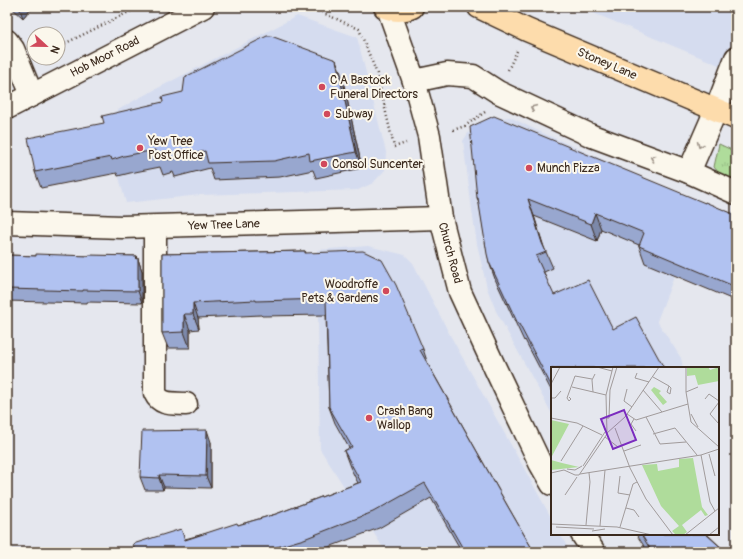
<svg xmlns="http://www.w3.org/2000/svg" width="743" height="559" font-family="Pangolin,sans-serif">
	<defs>
		<pattern id="grass-tufts" width="24" height="20" patternUnits="userSpaceOnUse"><rect width="24" height="20" fill="#afdc9b"/><path d="M3 7l-1-3M5 7V3M7 7l1-3M15 17l-1-3M17 17v-4M19 17l1-3" fill="none" stroke="#97bd85"/></pattern>
	</defs>
	<rect width="100%" height="100%" fill="#e5e7ee"/>
	<filter id="ink" filterUnits="userSpaceOnUse"><feTurbulence type="fractalNoise" baseFrequency=".025" numOctaves="2"/><feDisplacementMap in="SourceGraphic" scale="8" xChannelSelector="R" yChannelSelector="G"/><feConvolveMatrix kernelMatrix="1 2 1 2 8 2 1 2 1" color-interpolation-filters="sRGB"/></filter>
	<g filter="url(#ink)">
		<g fill="#d5dcef">
			<polygon points="579,7 736,7 736,72"/>
			<polygon points="297,16 357,37 386,152 385,170 373,183 358,190 200,195 126,203 103,119 135,100"/>
			<polygon points="510,117 534,129 702,204 657,321 681,358 683,368 552,368 552,414 496,311 487,288 477,244 472,210 463,141 474,124 484,120"/>
			<polygon points="368,246 405,255 413,263 450,335 552,519 552,534 560,534 570,552 390,552 384,549 320,449 317,250"/>
		</g>
		<polygon fill="url(#grass-tufts)" stroke="#75835c" points="719,144 736,152 736,183 722,177 714,167"/>
		<g fill="none" stroke-linecap="round" stroke-linejoin="round">
			<defs>
				<g id="minor">
					<polyline points="388,8 414,81 429,136 441,218 460,292 495,368 540,463 552,484"/>
					<polyline points="7,41 13,49 32,95"/>
					<polyline points="736,58 716,110 689,172 736,193"/>
					<polyline points="414,81 447,74 473,76 498,92 592,136 689,172"/>
					<polyline points="7,108 203,7"/>
					<polyline points="7,223 122,227 441,218"/>
					<path d="M155 227V393C161 406 174 403 186 404"/>
					<polyline points="582,534 594,552"/>
				</g>
				<g id="major">
					<path d="M385 7C395 11 403 11 412 7"/>
					<polyline points="479,7 527,30 736,118"/>
				</g>
			</defs>
			<use href="#minor" stroke="#3b2a1e" stroke-width="25"/>
			<use href="#major" stroke="#3b2a1e" stroke-width="25"/>
			<g stroke="#3b2a1e" stroke-width="2.5" stroke-dasharray="1 3" stroke-linecap="butt">
				<polyline points="312,7 312,8 359,29 377,74 394,147 406,143"/>
				<polyline points="58,47 139,7"/>
				<polyline points="508,70 517,51"/>
				<polyline points="453,130 465,126 485,112"/>
			</g>
			<use href="#minor" stroke="#fbf7ec" stroke-width="22"/>
			<use href="#major" stroke="#fddcac" stroke-width="22"/>
		</g>
		<g fill="#98a7cf" stroke="#3b2a1e">
			<polygon points="11,7 32,7 23,18"/>
			<polygon points="342,76 362,168 316,178 313,170 280,177 214,180 210,168 175,177 173,172 163,175 160,167 130,173 118,176 117,173 41,188 35,172"/>
			<polygon points="477,198 705,203 736,215 736,301 645,263 639,246 639,245 601,229 597,241 534,216 544,247 546,252 553,268 544,272 552,368 552,392 525,340 524,341 495,279 489,262 479,202"/>
			<polygon points="305,251 306,253 423,349 428,364 507,505 534,552 462,552 431,498 379,528 316,552 135,552 181,529 185,539 238,525 276,514 358,483 350,467 344,451 349,448 335,423 329,407 326,315 262,316 261,315 198,318 199,329 190,330 190,348 168,348 162,333 162,254"/>
			<polygon points="7,255 36,256 137,256 142,271 142,303 87,302 87,303 7,301"/>
			<polygon points="211,442 211,488 164,487 163,490 145,490 140,477"/>
			<polygon points="636,534 707,534 726,552 648,552"/>
		</g>
		<g fill="#7c88a9" stroke="#3b2a1e">
			<polygon points="19,7 32,7 23,18"/>
			<polygon points="336,60 342,76 362,168 356,152"/>
			<polygon points="528,199 534,216 545,252 542,243"/>
			<polygon points="595,213 601,229 597,241 591,224"/>
			<polygon points="137,256 142,271 142,303 138,291"/>
			<polygon points="193,303 198,318 199,329 193,314"/>
			<polygon points="184,314 190,330 190,348 184,332"/>
			<polygon points="207,430 211,442 211,488 206,476"/>
			<polygon points="159,475 164,487 163,490 159,478"/>
		</g>
		<g fill="#b1c2f1" stroke="#3b2a1e">
			<polygon points="267,36 271,36 336,60 356,152 310,161 309,153 274,161 208,163 205,151 169,160 167,156 157,159 155,150 124,156 112,160 111,157 35,172 28,138 104,123 102,116 163,102 162,97 183,92 185,77"/>
			<polygon points="494,116 705,203 705,202 736,215 736,287 639,246 644,233 595,213 591,224 528,199 542,243 546,252 536,256 554,295 588,280 613,329 636,317 664,368 552,368 552,387 519,324 518,324 489,262 487,254 478,198 477,198 470,127"/>
			<polygon points="305,251 305,253 363,251 382,260 396,285 423,349 420,350 507,505 534,552 465,552 425,483 373,512 304,539 260,552 135,552 133,544 181,529 185,540 237,523 238,525 276,514 361,482 344,451 352,447 329,407 326,299 256,301 256,300 193,303 193,314 184,314 184,332 162,333 162,254"/>
			<polygon points="36,254 89,256 89,255 137,256 136,259 138,258 138,291 83,290 83,291 7,289 7,255 36,256"/>
			<polygon points="207,430 206,476 159,475 159,478 140,477 142,431"/>
			<polygon points="641,534 706,534 726,552 652,552"/>
		</g>
		<defs><path id="oneway-chevron" d="M-2-3.5L2.5 0L-2 3.5" fill="none" stroke-width="1.6" stroke-linecap="round" stroke-linejoin="round"/></defs>
		<g stroke="#9b9085">
			<use href="#oneway-chevron" transform="translate(533 108) rotate(-155)"/>
			<use href="#oneway-chevron" transform="translate(700 145) rotate(113)"/>
			<use href="#oneway-chevron" transform="translate(653 158) rotate(-159)"/>
		</g>
	</g>
	<g fill="#d1495b" stroke="#fbf7ec" stroke-width="1.5">
		<circle cx="322" cy="87" r="4"/>
		<circle cx="327" cy="114" r="4"/>
		<circle cx="140" cy="148" r="4"/>
		<circle cx="324" cy="164" r="4"/>
		<circle cx="529" cy="168" r="4"/>
		<circle cx="386" cy="291" r="4"/>
		<circle cx="369" cy="418" r="4"/>
	</g>
	<g text-anchor="middle" dominant-baseline="central" stroke-width="4" stroke-linejoin="round" paint-order="stroke">
		<g font-size="12" fill="#3b2a1e" stroke="#fbf7ec">
			<text transform="translate(105 57) rotate(-27)">Hob Moor Road</text>
			<text transform="translate(607 64) rotate(23)">Stoney Lane</text>
			<text transform="translate(224 225) rotate(-2)">Yew Tree Lane</text>
			<text transform="translate(450 253) rotate(75)">Church Road</text>
		</g>
		<g font-size="12" fill="#3b2a1e" stroke="#fbf7ec" text-anchor="start">
			<text x="330" y="80">C A Bastock<tspan x="330" dy="14">Funeral Directors</tspan></text>
			<text x="335" y="114">Subway</text>
			<text x="148" y="141">Yew Tree<tspan x="148" dy="14">Post Office</tspan></text>
			<text x="332" y="164">Consol Suncenter</text>
			<text x="537" y="168">Munch Pizza</text>
			<text x="378" y="284" text-anchor="end">Woodroffe<tspan x="378" dy="14">Pets &amp; Gardens</tspan></text>
			<text x="377" y="411">Crash Bang<tspan x="377" dy="14">Wallop</tspan></text>
		</g>
	</g>
	<g transform="translate(551 367)">
		<rect width="168" height="168" fill="#e5e7ee"/>
		<path d="M136 0H157L159 3 168 0V14L147 18 144 8 136 9ZM0 53 18 57 0 91ZM142 91 151 140 157 148 154 149 150 143 131 158 136 165 132 168H125L121 164 128 159 110 139 91 98 106 97 107 104 128 100V92ZM0 93 11 96 28 100 0 103Z" fill="#afdc9b"/>
		<path d="M103 20 110 24 108 26 116 35 112 38 100 23Z" fill="#afdc9b"/>
		<path fill="none" stroke="#a19b9b" stroke-width="1" d="M46 0 61 4M135 0V25L140 55 168 80M86 6 84 11 98 15M102 10 118 19 120 21 119 27 116 25 118 19M0 17 9 0M21 20 55 28M76 22 73 34 81 40M92 23 111 45M42 25 41 13 44 7M135 25 147 20M18 30 20 32 18 34 16 31 24 9 41 12M0 31H4L10 24M154 32 158 27 168 34M168 35 159 47 168 57M76 47 85 53 137 37M140 47 147 60M95 50 109 77 135 75M0 51 26 56 51 68M55 51H58L59 23 66 0M83 52 80 57 85 64M64 61 79 101 95 132 122 168M56 66 74 50 108 0M102 67 124 61 146 88M54 70 67 80M73 84 90 78M158 87 164 109M150 88 159 135 164 144M10 94 32 59M32 99 54 65M16 102 24 103 31 99M0 106 13 103 24 108M29 107 150 88 168 82M24 108H28L56 67 55 28 62 0M69 109 67 126 79 128M14 128 26 110M75 141 83 143 88 150M0 157 66 160 101 168M35 158 39 115 38 106M49 159 54 103M5 160 43 162M69 160 82 117 86 115M41 164 54 162M134 168 168 141M158 168 168 160"/>
		<path fill="#7b2cbf" fill-opacity="0.15" stroke="#7b2cbf" stroke-width="2" d="M73 43 85 73 62 82 50 52Z"/>
		<rect width="168" height="168" fill="none" stroke="#3b2a1e" stroke-width="2"/>
	</g>
	<rect width="743" height="559" fill="none" stroke="#fbf7ec" stroke-width="24"/>
	<rect x="12" y="12" width="719" height="535" fill="none" stroke="#3b2a1e" stroke-width="1.5" filter="url(#ink)"/>
	<g transform="translate(46 46) rotate(112)"><circle r="19" fill="#fbf7ec" stroke="#aea59a"/>
	<path d="M0-3L7 15L0 10L-7 15Z" fill="#d1495b"/>
	<text y="-6" font-size="11" font-weight="bold" text-anchor="middle" fill="#3b2a1e">N</text>
	</g>
</svg>
